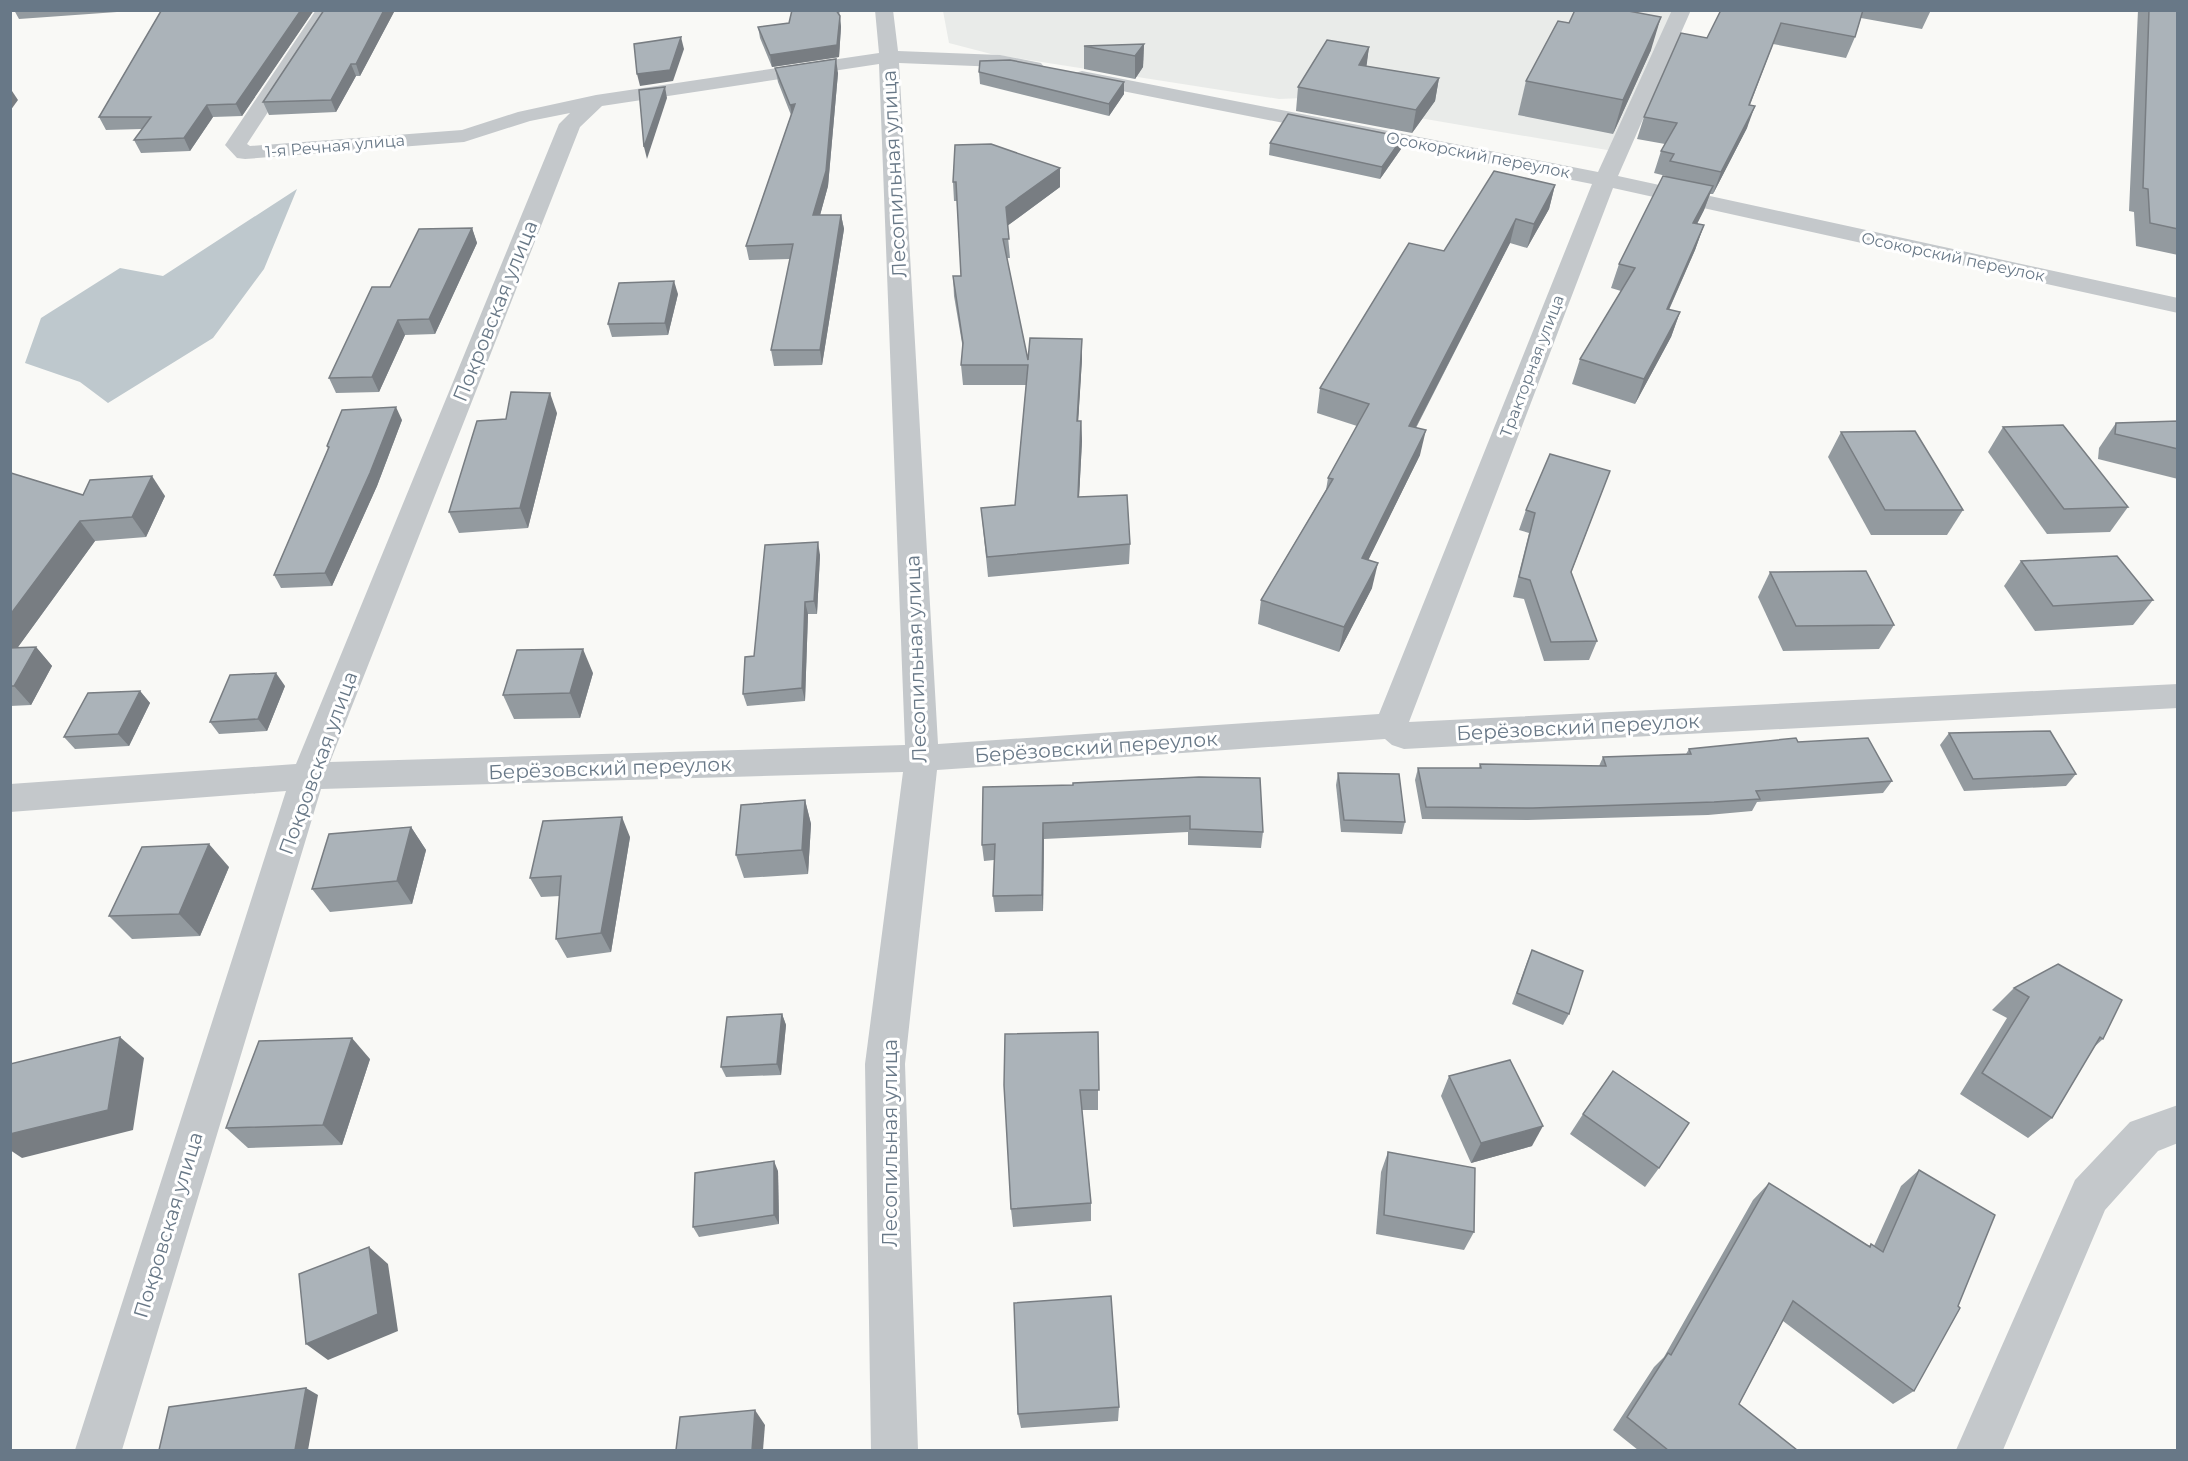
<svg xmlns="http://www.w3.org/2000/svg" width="2188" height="1461" font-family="Montserrat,sans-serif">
	<rect width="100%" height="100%" fill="#f9f9f6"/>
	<polygon fill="#e9ebe9" points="943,11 1677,11 1613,151 1303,98 1279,99 991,54 949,43"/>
	<polygon fill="#bec8cd" points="297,189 264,269 213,338 108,403 80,382 25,363 41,318 120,268 163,276"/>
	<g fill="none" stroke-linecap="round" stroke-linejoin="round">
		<g fill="#c4c8cb" fill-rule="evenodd">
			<path d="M316 10H335L247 144 250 146 462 130 518 112 596 95 879 53 875 10H893L898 51 1000 55 1041 63 1044 67 1041 71 1034 73 1000 67 899 63 938 744 1379 714 1592 184 1082 83 1075 81 1072 77 1075 73 1082 71 1598 172 1672 10H1691L1618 176 2178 298V313L1613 188 1409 722 2178 684V708L1404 749 1392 745 1385 739 937 770 905 1064 918 1450H871L865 1064 903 772 321 789 122 1450H75L286 791 10 812V784L296 764 559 124 570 113 530 121 464 142 245 159 237 158 225 145ZM879 64 905 745 330 762 580 127 602 106Z"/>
			<polygon points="2178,1105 2178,1143 2158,1151 2105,1210 2003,1450 1956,1450 2075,1180 2130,1122"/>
		</g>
	</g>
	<g fill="#939a9f">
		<polygon points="14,10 145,10 19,19"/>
		<polygon points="314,10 242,116 213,117 190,151 141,153 134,140 142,129 106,130 99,117 161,11"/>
		<polygon points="324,10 395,10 360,76 356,76 336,112 269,115 263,102"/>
		<polygon points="792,10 840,10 839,15 841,27 839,57 772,67 760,38 758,27 789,23"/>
		<polygon points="1721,10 1931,10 1922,29 1861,18 1855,37 1846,58 1773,44 1750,105 1747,128 1713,194 1710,194 1704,210 1697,224 1704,225 1695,250 1669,310 1680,312 1671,337 1635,404 1572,384 1580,359 1621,291 1611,288 1619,264 1666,176 1654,173 1661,151 1665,144 1637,139 1644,117 1707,38"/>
		<polygon points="2138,10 2178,10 2178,255 2136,246 2134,212 2129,211"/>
		<polygon points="1144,44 1143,67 1135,79 1084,69 1084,46"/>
		<polygon points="1369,47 1366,66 1439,78 1435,101 1412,133 1296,111 1298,87"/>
		<polygon points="1651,50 1613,134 1518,115 1526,81"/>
		<polygon points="775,68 838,73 828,186 820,215 841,215 844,229 822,365 774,366 771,350 790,259 749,260 746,246 791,115 778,82"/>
		<polygon points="979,72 1124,94 1109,116 980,84"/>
		<polygon points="1403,137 1401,149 1380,179 1269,155 1270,143"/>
		<polygon points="1060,168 1060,187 1007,226 1010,258 1007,258 1028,360 1082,359 1078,421 1081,421 1082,441 1079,497 1130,544 1129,564 988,577 981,508 1015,505 1026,385 963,385 961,365 963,349 954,296 953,276 961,276 957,201 954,201 953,182"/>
		<polygon points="1555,185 1549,209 1527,248 1510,243 1416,428 1420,455 1368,560 1372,588 1339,652 1258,624 1261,600 1326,490 1328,478 1357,426 1317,413 1320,388 1444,251"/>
		<polygon points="472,228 477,243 435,334 405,335 379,392 336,393 329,378 390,287"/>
		<polygon points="678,294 668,335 612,337 608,324"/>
		<polygon points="557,413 528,528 459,533 449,512 506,419"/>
		<polygon points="402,420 377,486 332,586 281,588 274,575 328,449 327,446"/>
		<polygon points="2178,421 2178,479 2098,459 2099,448 2116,423"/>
		<polygon points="2003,427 2128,507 2110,532 2047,534 1988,452"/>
		<polygon points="1841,432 1963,510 1947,535 1871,535 1828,457"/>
		<polygon points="1610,471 1571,573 1597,641 1589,660 1544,661 1524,599 1513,597 1529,533 1519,530 1526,510"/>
		<polygon points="10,474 83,495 165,496 146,537 95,541 18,647 36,647 52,666 31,705 10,706"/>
		<polygon points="820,555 817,614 808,614 805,701 747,706 743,694"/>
		<polygon points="2021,561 2153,600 2133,625 2035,631 2004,586"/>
		<polygon points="1770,572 1894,625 1879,649 1783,651 1758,597"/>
		<polygon points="593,673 580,718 514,719 503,695"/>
		<polygon points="285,686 267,731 219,734 210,722"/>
		<polygon points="140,691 150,703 129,746 75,749 64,737"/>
		<polygon points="1949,733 2076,774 2066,786 1964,791 1940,745"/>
		<polygon points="1798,742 1892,781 1883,793 1757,802 1752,811 1708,815 1528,820 1422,819 1415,780 1418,768 1479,768 1480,764 1599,766 1603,757 1686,754 1689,749"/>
		<polygon points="1338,773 1405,822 1402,834 1341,832 1336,785"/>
		<polygon points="1073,785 1263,832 1261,848 1188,845 1188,832 1044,839 1043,911 995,912 993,896 994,860 984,861 982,845"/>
		<polygon points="805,800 811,824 808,874 744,878 736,855"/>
		<polygon points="411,827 426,850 412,904 330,912 312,889"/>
		<polygon points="630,837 611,952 567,958 556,939 560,896 541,897 530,878"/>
		<polygon points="229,867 200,936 132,939 109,916"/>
		<polygon points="1532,950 1569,1014 1563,1025 1512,1004 1527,962"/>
		<polygon points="2014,988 2103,1039 2093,1048 2052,1118 2028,1138 1960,1094 2007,1018 1992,1010"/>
		<polygon points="782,1014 786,1025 781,1075 726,1077 721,1067"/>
		<polygon points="1098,1032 1098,1110 1082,1110 1091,1203 1091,1221 1013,1227 1011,1209"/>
		<polygon points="370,1059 342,1145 248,1148 226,1128"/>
		<polygon points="1449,1076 1532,1146 1471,1163 1441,1096"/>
		<polygon points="1583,1114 1659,1168 1645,1187 1570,1134"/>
		<polygon points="1388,1152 1474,1232 1464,1250 1376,1234 1381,1172"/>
		<polygon points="1919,1170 1914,1391 1893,1404 1783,1321 1739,1404 1797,1450 1638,1450 1613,1430 1654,1367 1664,1357 1753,1200 1769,1183 1869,1246 1871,1244 1874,1246 1901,1186"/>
		<polygon points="778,1171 779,1224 699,1237 693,1227"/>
		<polygon points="1119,1407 1118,1421 1021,1428 1018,1414"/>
	</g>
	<g fill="#787d82">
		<polygon points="301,10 314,10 242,116 236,104"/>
		<polygon points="384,10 395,10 360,76 356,64"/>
		<polygon points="840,16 841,27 839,57 772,67 770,55"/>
		<polygon points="1661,17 1651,50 1613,134 1623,100"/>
		<polygon points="681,37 684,49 673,81 640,86 637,74"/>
		<polygon points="1144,44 1143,67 1135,79 1135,56"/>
		<polygon points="1369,47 1366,70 1359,65"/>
		<polygon points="836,59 838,73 828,186 816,230 813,215"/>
		<polygon points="351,64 356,76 336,112 331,100"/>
		<polygon points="1439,78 1435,101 1412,133 1416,110"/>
		<polygon points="1124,82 1124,94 1109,116 1109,104"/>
		<polygon points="665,87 667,98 647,159 644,147"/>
		<polygon points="10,88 18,100 10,111"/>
		<polygon points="795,104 793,119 790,105"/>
		<polygon points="207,105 213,117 190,151 184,138"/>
		<polygon points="1755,106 1747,128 1713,194 1721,172"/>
		<polygon points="1403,137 1401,149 1380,179 1382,167"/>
		<polygon points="1060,168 1060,187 1007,226 1006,207"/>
		<polygon points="1555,185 1549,209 1527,248 1534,224"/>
		<polygon points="1713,186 1704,210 1685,247 1693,223"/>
		<polygon points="841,215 844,229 822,365 820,350"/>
		<polygon points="1516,219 1510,243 1404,450 1409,426"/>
		<polygon points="1704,225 1695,250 1658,334 1667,309"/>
		<polygon points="472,228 477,243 435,334 429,319"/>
		<polygon points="674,281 678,294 668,335 665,323"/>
		<polygon points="1680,312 1671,337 1635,404 1644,379"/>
		<polygon points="398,320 405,335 379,392 372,377"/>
		<polygon points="1082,339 1082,359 1077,441 1077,421"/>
		<polygon points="550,393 557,413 528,528 520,508"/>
		<polygon points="396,407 402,420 377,486 332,586 325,573"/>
		<polygon points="1081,421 1082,441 1078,517 1078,497"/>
		<polygon points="1426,430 1420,455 1357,583 1362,558"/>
		<polygon points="152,476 165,496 146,537 132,517"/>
		<polygon points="80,521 95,541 10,658 10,615"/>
		<polygon points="818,542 820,555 817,614 814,601"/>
		<polygon points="1378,563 1372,588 1339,652 1344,627"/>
		<polygon points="805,602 808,614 805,701 802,688"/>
		<polygon points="36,647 52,666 31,705 14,686"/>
		<polygon points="583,649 593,673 580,718 570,693"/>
		<polygon points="276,673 285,686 267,731 258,719"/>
		<polygon points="140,691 150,703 129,746 118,734"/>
		<polygon points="805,800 811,824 808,874 802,850"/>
		<polygon points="622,817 630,837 611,952 601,933"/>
		<polygon points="1043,823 1044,839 1043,911 1042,895"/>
		<polygon points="411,827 426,850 412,904 397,881"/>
		<polygon points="209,844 229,867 200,936 179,914"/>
		<polygon points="782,1014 786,1025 781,1075 777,1064"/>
		<polygon points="120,1037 144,1058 133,1130 22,1158 10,1150 10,1134"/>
		<polygon points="352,1038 370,1059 342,1145 323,1125"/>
		<polygon points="1543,1126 1532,1146 1471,1163 1481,1143"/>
		<polygon points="774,1161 778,1171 779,1224 774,1215"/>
		<polygon points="369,1247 388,1264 398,1331 328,1360 306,1344"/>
		<polygon points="306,1388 318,1395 308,1450 295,1450"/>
		<polygon points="755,1410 765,1425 763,1450 752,1450"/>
	</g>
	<g fill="#abb3b9" stroke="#787d82" stroke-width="1.5">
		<polygon points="301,10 236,104 207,105 184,138 134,140 151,117 99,117 161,11"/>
		<polygon points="324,10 384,10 356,64 351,64 331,100 263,102"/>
		<polygon points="792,10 836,10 840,16 837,45 770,55 758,27 789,23"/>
		<polygon points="1575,10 1623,10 1661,17 1623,100 1526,81 1558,21 1569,23"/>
		<polygon points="1721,10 1863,10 1855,37 1781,23 1749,105 1755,106 1721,172 1670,161 1674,154 1661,151 1677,123 1644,117 1681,33 1707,38"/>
		<polygon points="2149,10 2178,10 2178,229 2150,223 2148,189 2143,188"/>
		<polygon points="681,37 670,70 637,74 634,44"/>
		<polygon points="1327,40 1369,47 1359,65 1439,78 1416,110 1298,87"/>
		<polygon points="1144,44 1135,56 1084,46"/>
		<polygon points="836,59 826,171 813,215 841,215 820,350 771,350 793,244 746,246 795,104 790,105 775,68"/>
		<polygon points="1010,60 1124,82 1109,104 979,72 980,61"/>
		<polygon points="665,87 644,147 639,90"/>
		<polygon points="1288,114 1403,137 1382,167 1270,143"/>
		<polygon points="991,144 1060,168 1006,207 1009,239 1003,239 1028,360 1030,338 1082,339 1077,421 1081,421 1078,497 1127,495 1130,544 987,557 981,508 1015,505 1028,365 961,365 963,343 953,276 961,276 956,182 953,182 955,145"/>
		<polygon points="1494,171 1555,185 1534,224 1516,219 1409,426 1426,430 1362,558 1378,563 1344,627 1261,600 1333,479 1328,478 1369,404 1320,388 1409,243 1444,251"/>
		<polygon points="1663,176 1713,186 1693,223 1704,225 1667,309 1680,312 1644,379 1580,359 1635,268 1619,264"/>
		<polygon points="472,228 429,319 398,320 372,377 329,378 372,287 390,287 419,229"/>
		<polygon points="674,281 665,323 608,324 619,283"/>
		<polygon points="511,392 550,393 520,508 449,512 477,421 506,419"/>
		<polygon points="396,407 370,473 325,573 274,575 329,447 327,446 342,410"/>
		<polygon points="2178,421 2178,449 2115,434 2116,423"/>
		<polygon points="2063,425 2128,507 2064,509 2003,427"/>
		<polygon points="1915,431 1963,510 1885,510 1841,432"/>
		<polygon points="1550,454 1610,471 1571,572 1597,641 1551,642 1530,580 1519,577 1535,513 1526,510"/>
		<polygon points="11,473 83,495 90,480 152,476 132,517 80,521 10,615 10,474"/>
		<polygon points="818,542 814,601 805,602 802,688 743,694 745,657 754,656 765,545"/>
		<polygon points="2117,556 2153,600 2053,606 2021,561"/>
		<polygon points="1866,571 1894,625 1796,626 1770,572"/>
		<polygon points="36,647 14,686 10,686 10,648"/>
		<polygon points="583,649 570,693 503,695 517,650"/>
		<polygon points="276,673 258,719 210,722 230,675"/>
		<polygon points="140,691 118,734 64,737 88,693"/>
		<polygon points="2050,731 2076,774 1973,779 1949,733"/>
		<polygon points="1796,738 1798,742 1868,738 1892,781 1756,791 1760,799 1714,802 1533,808 1426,807 1418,768 1481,768 1480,764 1606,766 1603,757 1691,754 1689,749"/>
		<polygon points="1338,773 1399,774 1405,822 1344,820"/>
		<polygon points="1199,777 1260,778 1263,832 1190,829 1190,816 1043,823 1042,895 993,896 995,844 982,845 983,787 1073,785 1073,783"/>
		<polygon points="805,800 802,850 736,855 741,805"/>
		<polygon points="622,817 601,933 556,939 561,876 530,878 543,821"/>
		<polygon points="411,827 397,881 312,889 329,834"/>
		<polygon points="209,844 179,914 109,916 142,847"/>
		<polygon points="1532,950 1583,971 1569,1014 1517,993"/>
		<polygon points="2058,964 2122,1000 2103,1039 2100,1037 2052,1118 1982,1073 2029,997 2014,988"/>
		<polygon points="782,1014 777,1064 721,1067 727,1017"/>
		<polygon points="1098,1032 1099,1090 1080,1090 1091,1203 1011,1209 1004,1085 1005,1034"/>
		<polygon points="120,1037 108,1110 10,1134 10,1064"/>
		<polygon points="352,1038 323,1125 226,1128 259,1041"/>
		<polygon points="1510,1060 1543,1126 1481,1143 1449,1076"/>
		<polygon points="1613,1071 1689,1123 1659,1168 1583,1114"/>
		<polygon points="1388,1152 1475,1168 1474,1232 1384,1215"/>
		<polygon points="774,1161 774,1215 693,1227 695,1173"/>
		<polygon points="1919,1170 1995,1215 1958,1306 1960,1308 1914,1391 1793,1301 1739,1404 1797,1450 1668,1450 1627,1417 1668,1353 1671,1355 1769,1183 1870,1247 1871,1244 1883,1252"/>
		<polygon points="369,1247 378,1314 306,1344 299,1274"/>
		<polygon points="1111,1296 1119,1407 1018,1414 1014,1303"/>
		<polygon points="306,1388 295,1450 159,1450 169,1407"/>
		<polygon points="755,1410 752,1450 676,1450 680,1417"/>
	</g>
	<g text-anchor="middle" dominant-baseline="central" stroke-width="6" stroke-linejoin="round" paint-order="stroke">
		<g font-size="16" fill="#687887" stroke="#fff">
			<text transform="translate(335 146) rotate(-5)">1-я Речная улица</text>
			<text transform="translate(1478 155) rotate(11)">Осокорский переулок</text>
			<text transform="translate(1953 257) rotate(12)">Осокорский переулок</text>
			<text transform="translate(1532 366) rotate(-69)">Тракторная улица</text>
		</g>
		<g font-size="20" fill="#687887" stroke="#fff">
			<text transform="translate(894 174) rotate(-93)">Лесопильная улица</text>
			<text transform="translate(495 311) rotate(-68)">Покровская улица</text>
			<text transform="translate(916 659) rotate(-92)">Лесопильная улица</text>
			<text transform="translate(1578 727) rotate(-3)">Берёзовский переулок</text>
			<text transform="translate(1096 747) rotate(-4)">Берёзовский переулок</text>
			<text transform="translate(318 763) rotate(-70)">Покровская улица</text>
			<text transform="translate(610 768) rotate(-2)">Берёзовский переулок</text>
			<text transform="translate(890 1143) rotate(-90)">Лесопильная улица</text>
			<text transform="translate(168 1225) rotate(-73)">Покровская улица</text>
		</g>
	</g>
	<rect width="2188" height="1461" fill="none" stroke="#687887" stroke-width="24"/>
</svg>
